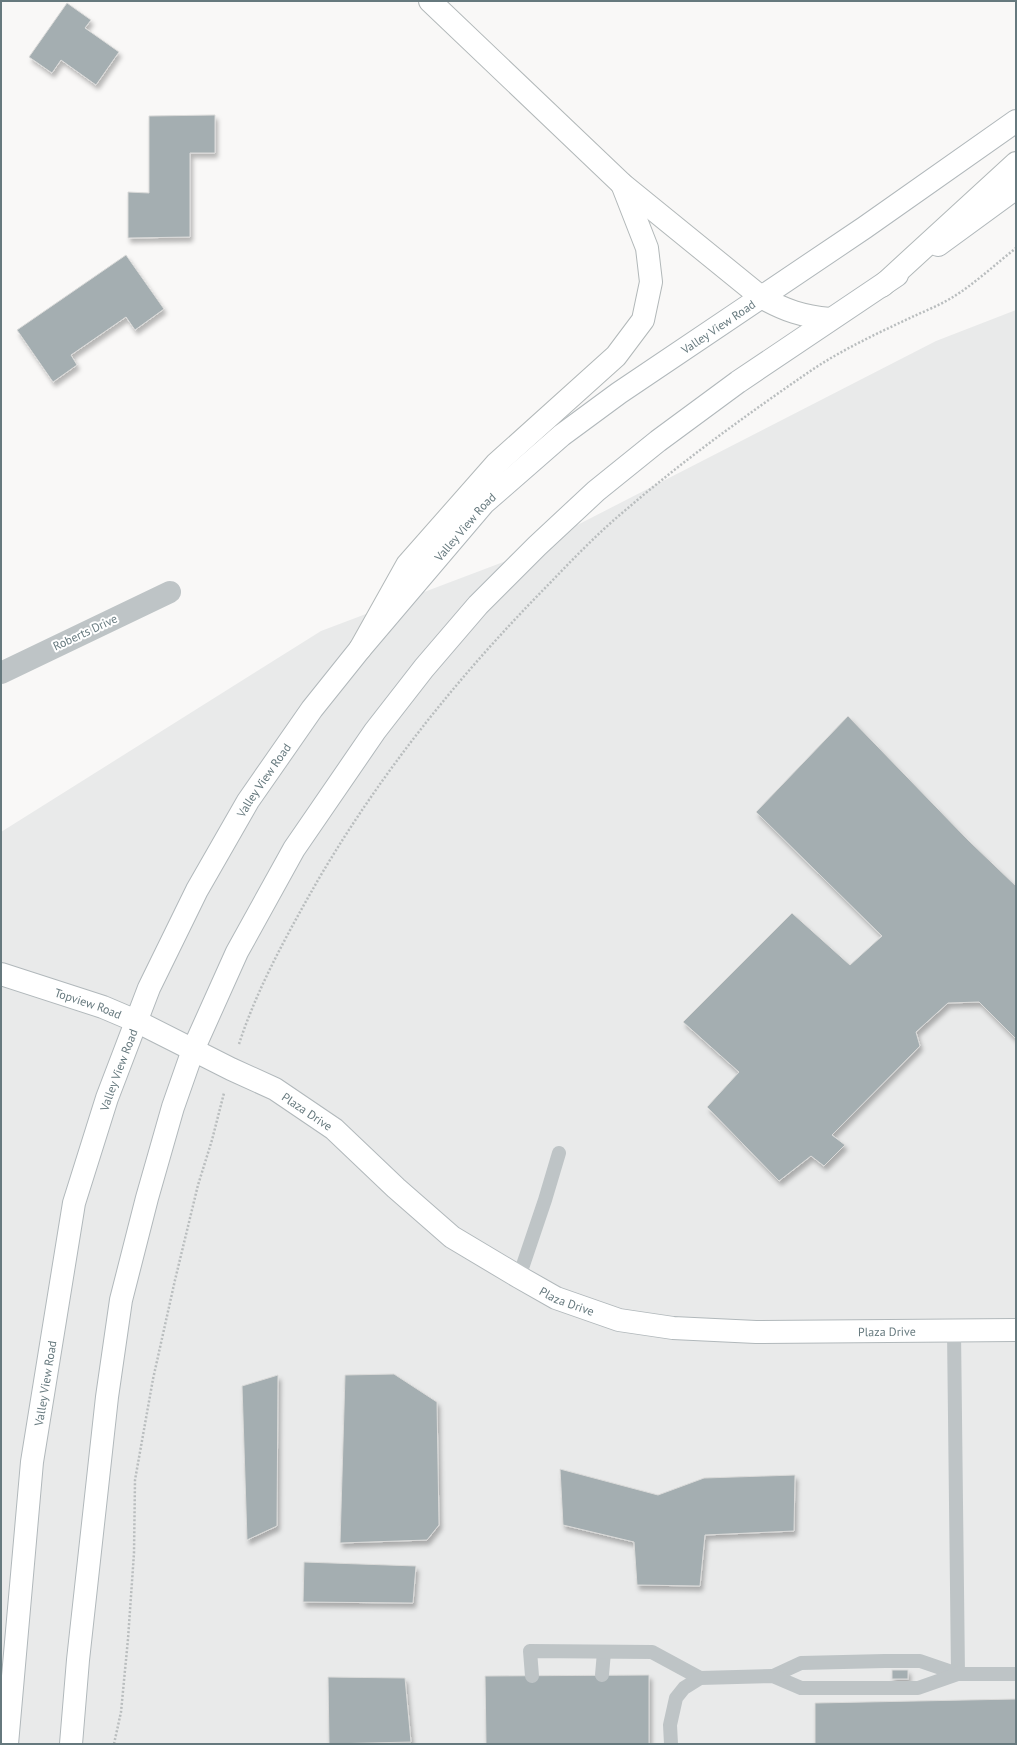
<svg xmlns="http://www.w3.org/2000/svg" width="1017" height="1745" font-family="'PT Sans',sans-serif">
	<defs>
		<filter id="shadow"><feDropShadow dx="2.5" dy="4.5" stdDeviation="2" flood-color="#0004"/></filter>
	</defs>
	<rect width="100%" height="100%" fill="#f9f8f7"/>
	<polygon fill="#e9eaea" points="1016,310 1016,1744 1,1744 1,832 321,631 511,559 936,341"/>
	<g fill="#a4aeb1" stroke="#dadad9" filter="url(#shadow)">
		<polygon points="67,3 91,20 85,28 119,52 96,85 61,60 52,73 29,57"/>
		<polygon points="215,115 215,153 190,153 190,237 128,238 128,192 149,193 149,116"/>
		<polygon points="126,255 164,309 135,330 126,317 71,355 77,365 53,382 17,330"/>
		<polygon points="848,716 968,840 1016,886 1016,1039 979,1002 948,1003 916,1032 920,1046 832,1135 845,1145 824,1166 811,1156 779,1181 707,1107 739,1072 683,1022 792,913 850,965 882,936 756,812"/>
		<polygon points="394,1374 437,1402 439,1525 427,1540 340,1543 345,1375"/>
		<polygon points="278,1375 277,1526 247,1540 242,1386"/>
		<polygon points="560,1469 658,1495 704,1478 795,1475 794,1531 705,1535 700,1586 637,1585 634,1542 563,1525"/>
		<polygon points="304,1562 416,1566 413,1603 303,1602"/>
		<rect x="892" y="1670" width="16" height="9"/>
		<polygon points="649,1675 649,1744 486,1744 485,1676"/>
		<polygon points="328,1677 405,1678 411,1742 329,1744"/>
		<polygon points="1016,1699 1016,1744 815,1744 815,1703"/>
	</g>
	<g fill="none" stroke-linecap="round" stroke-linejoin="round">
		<defs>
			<g id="secondary">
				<polyline points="938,245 1016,188"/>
				<path id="s1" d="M1 974 103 1007 136 1021 231 1069 275 1089 334 1129 396 1188 452 1237 519 1277 556 1298 619 1320 673 1328 756 1332 1016 1330"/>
				<path id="s2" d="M7 1744 32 1462 74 1203 107 1098 149 988 197 890 248 801 312 709 360 649 484 503 562 435 619 393 864 228 1016 121"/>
				<polyline points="71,1744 78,1660 107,1397 121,1300 147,1198 173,1107 193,1050 237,952 294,849 375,731 424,668 478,605 537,546 596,491 658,441 738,382 897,275"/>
			</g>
			<g id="highway">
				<path d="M430 1 622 184 761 297C786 311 802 316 830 319"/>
				<polyline points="882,286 1016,163"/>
				<polyline points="360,649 407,565 496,464 616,356 643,320 651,282 647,248 622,184"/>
			</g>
		</defs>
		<use href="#secondary" stroke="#b1b8bb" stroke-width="24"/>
		<use href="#highway" stroke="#b2b8b9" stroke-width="24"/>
		<g stroke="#b9bdbe" stroke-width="2.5" stroke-dasharray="2 2" stroke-linecap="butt">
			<path d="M239 1044C258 986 288 933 318 880 382 771 461 673 550 583 575 557 600 531 628 508 684 460 745 416 806 374 839 351 876 334 912 317 925 311 940 305 953 297 973 285 997 263 1016 248"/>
			<polyline points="114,1744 121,1712 128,1639 134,1553 135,1480 153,1379 175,1280 198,1185 212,1140 224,1093"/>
		</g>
		<g stroke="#bec4c6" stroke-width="14">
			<polyline points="519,1277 545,1200 559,1153"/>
			<polyline points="954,1331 958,1674"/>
			<polyline points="602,1675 604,1652"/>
			<polyline points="532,1676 530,1651 652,1652 700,1678"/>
			<polyline points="773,1676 801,1663 885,1661 920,1661 958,1674"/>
			<polyline points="671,1744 670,1725 676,1698 684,1688 700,1678 773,1676 801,1688 918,1688 958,1674 1016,1674"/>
		</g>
		<polyline stroke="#bec4c6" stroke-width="22" points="1,673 170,592"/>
		<use href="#secondary" stroke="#fff" stroke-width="22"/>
		<use href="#highway" stroke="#fff" stroke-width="22"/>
	</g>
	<g text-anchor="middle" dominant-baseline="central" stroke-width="4" stroke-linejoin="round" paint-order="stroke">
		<g font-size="12" fill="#66797e" stroke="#fff">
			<text stroke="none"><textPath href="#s2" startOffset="1659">Valley View Road</textPath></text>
			<text stroke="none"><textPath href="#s2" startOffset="1335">Valley View Road</textPath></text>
			<text transform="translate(85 632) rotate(-25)">Roberts Drive</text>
			<text stroke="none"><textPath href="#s2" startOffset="1011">Valley View Road</textPath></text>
			<text stroke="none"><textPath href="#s1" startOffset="92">Topview Road</textPath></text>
			<text stroke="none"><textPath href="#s2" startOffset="686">Valley View Road</textPath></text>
			<text stroke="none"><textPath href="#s1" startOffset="337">Plaza Drive</textPath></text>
			<text stroke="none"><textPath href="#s1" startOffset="661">Plaza Drive</textPath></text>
			<text stroke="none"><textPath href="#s1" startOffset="985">Plaza Drive</textPath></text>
			<text stroke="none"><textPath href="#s2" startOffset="363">Valley View Road</textPath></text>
		</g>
	</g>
	<rect width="1017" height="1745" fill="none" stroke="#66797e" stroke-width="4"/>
</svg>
